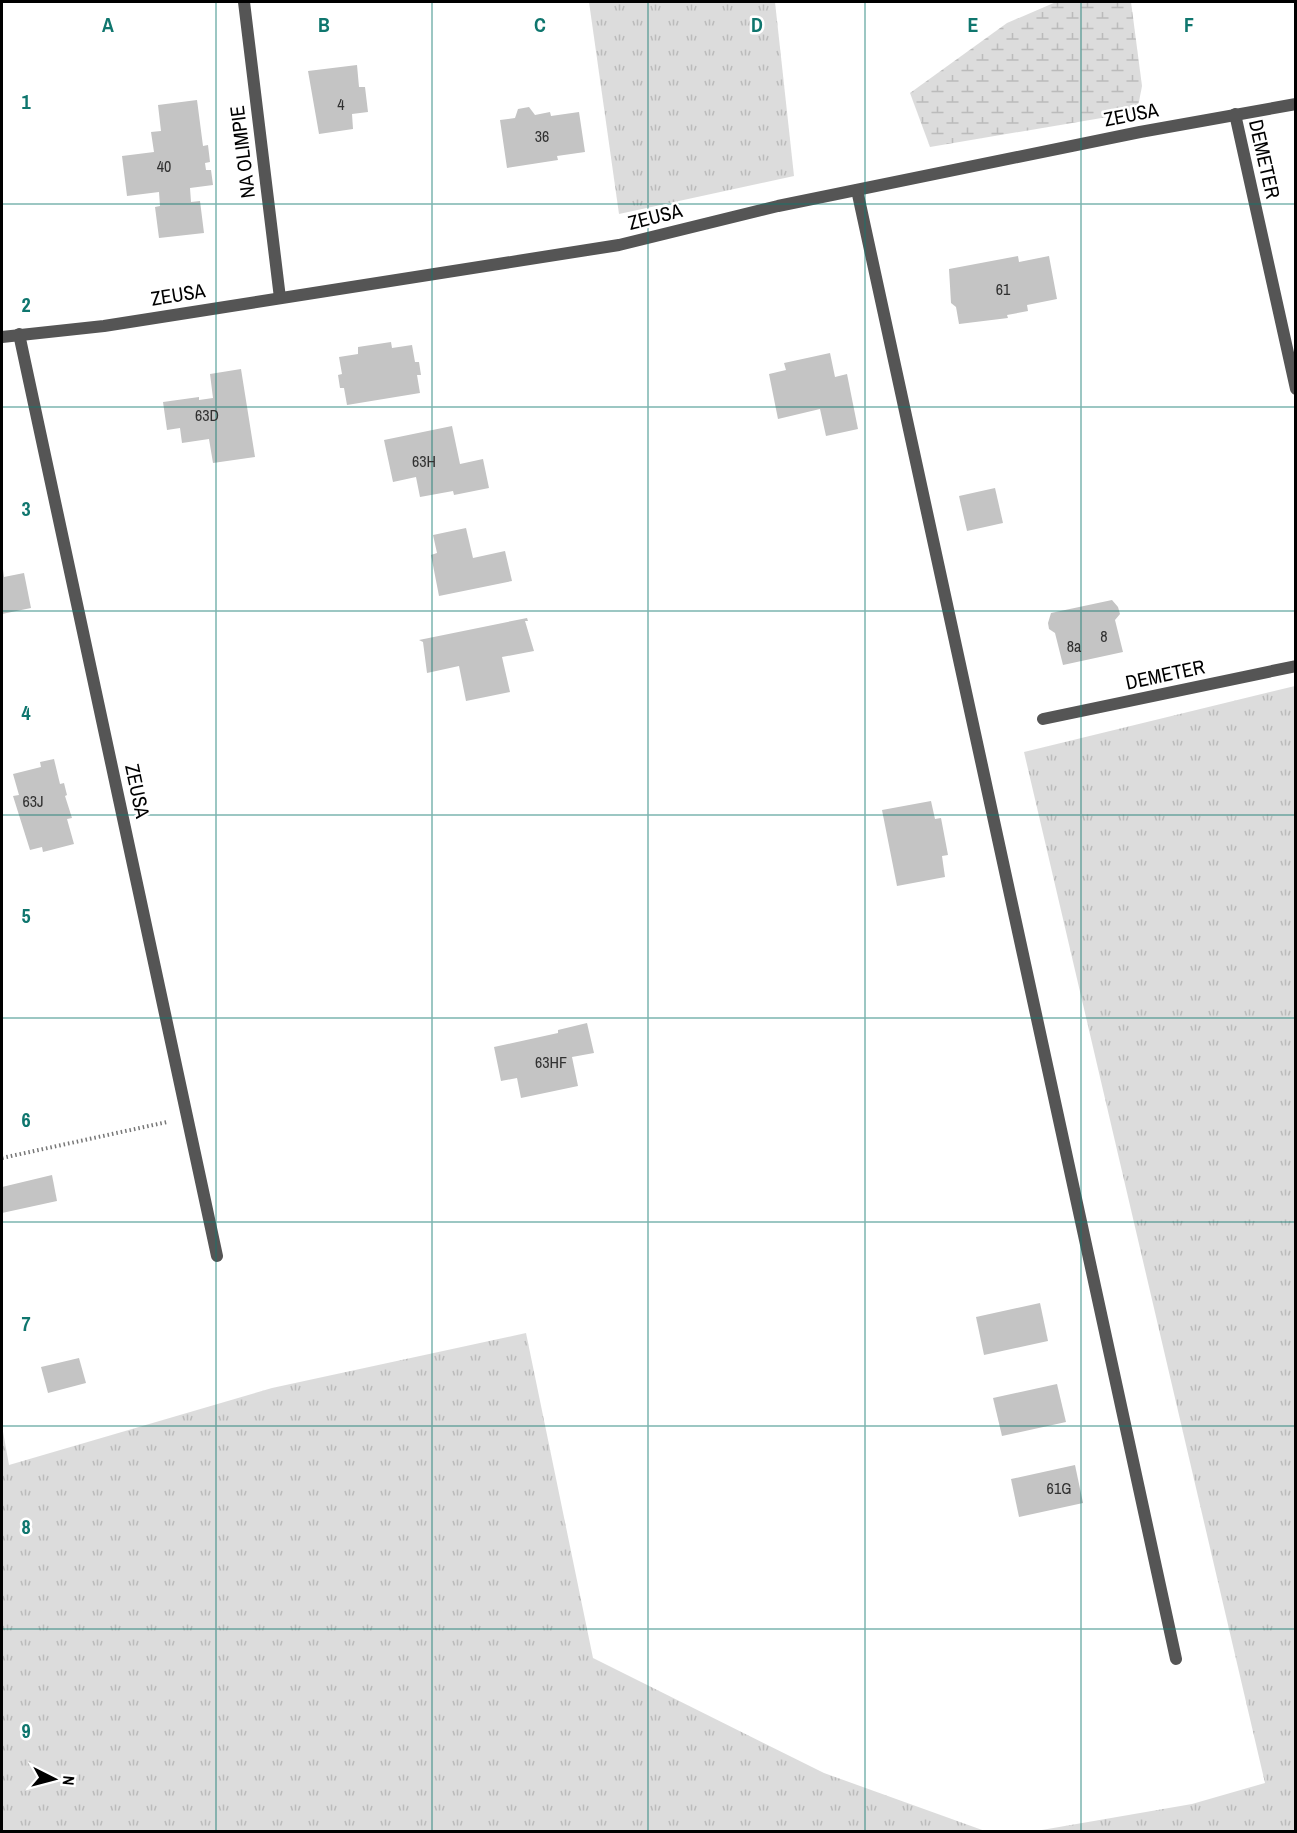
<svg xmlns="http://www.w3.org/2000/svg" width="1297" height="1833" font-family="'Archivo Narrow',sans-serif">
	<defs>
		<pattern id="grass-tufts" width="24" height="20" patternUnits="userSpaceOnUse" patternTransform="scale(1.5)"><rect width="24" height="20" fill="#dcdcdc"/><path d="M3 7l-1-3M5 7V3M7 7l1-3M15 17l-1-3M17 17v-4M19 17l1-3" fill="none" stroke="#bbb"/></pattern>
		<pattern id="wetland-marsh" width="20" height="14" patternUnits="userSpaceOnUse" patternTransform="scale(1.5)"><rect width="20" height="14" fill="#dcdcdc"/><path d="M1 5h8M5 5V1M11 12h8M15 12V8" fill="none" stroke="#bbb"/></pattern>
	</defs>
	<rect width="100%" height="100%" fill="#fff"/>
	<g fill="url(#grass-tufts)">
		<polygon points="589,2 775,2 794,176 619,214"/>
		<polygon points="1295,686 1295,1831 1036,1831 1192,1804 1265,1783 1024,752"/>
		<polygon points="526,1333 593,1658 824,1773 985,1831 2,1831 2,1426 9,1465 272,1388"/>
	</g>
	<polygon fill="url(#wetland-marsh)" points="1056,2 1131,2 1142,86 1137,112 930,147 910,93 1007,23"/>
	<g fill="#c4c4c4">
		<polygon points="357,65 359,87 365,87 368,112 352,114 353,129 319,134 308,71"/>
		<polygon points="197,100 203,146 208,145 210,162 205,163 206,170 211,170 213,185 190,188 191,202 200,201 204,233 159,238 155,207 160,206 159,192 127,196 122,156 154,152 151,132 161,131 158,105"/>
		<polygon points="529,107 535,115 550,112 551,116 579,112 585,152 557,156 558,160 507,168 500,120 515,118 518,109"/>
		<polygon points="1018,256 1019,262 1049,256 1057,299 1027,305 1028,311 1007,315 1008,318 959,324 956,307 951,303 949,269"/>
		<polygon points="391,342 392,348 412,345 415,362 419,362 421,375 417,375 420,393 347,405 344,388 340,388 338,375 342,374 339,357 358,354 358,347"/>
		<polygon points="830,353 835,377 847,374 858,429 826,436 820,409 778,419 769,374 786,370 784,363"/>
		<polygon points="241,369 255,457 213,463 209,439 182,443 180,428 167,430 163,402 199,397 199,400 213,398 210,374"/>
		<polygon points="452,426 460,464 483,459 489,488 454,495 453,491 420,497 416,477 393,482 384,440"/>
		<polygon points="995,488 1003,523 967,531 959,496"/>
		<polygon points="466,528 473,558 505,551 512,581 439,596 431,555 437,553 433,535"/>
		<polygon points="3,569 4,577 24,573 31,608 2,614"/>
		<polygon points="1112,600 1118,607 1120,614 1115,620 1123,652 1063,665 1055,633 1049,629 1048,623 1051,613"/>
		<polygon points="527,618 528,621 525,621 534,651 502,657 510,692 466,701 459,666 427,673 423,642 419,640"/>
		<polygon points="54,759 60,784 64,783 67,795 65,796 72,818 67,819 74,844 43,852 42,847 30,850 13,796 19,795 13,774 41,767 40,762"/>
		<polygon points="931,801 935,819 941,818 948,855 942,856 945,877 897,886 882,810"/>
		<polygon points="587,1023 594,1053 572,1057 578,1086 521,1098 517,1078 501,1081 494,1047 558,1033 558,1030"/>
		<polygon points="52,1175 57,1201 2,1213 2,1187"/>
		<polygon points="1040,1303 1048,1341 984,1355 976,1317"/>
		<polygon points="79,1358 86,1383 48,1393 41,1367"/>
		<polygon points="1057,1384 1066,1422 1002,1436 993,1398"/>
		<polygon points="1075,1465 1083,1503 1019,1517 1011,1479"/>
	</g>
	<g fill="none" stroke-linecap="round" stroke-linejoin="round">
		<polyline stroke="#777" stroke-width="4" stroke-dasharray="1.5 3" stroke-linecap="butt" points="2,1158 167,1122"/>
		<g stroke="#555" stroke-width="12">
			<polyline points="244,2 280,298"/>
			<polyline points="1235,114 1296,389"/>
			<polyline points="857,190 1176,1659"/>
			<polyline points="19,334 217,1256"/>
			<polyline points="2,337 104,326 619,245 778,206 1140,132 1296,104"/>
			<polyline points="1043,719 1296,666"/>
		</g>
	</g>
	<path fill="none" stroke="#0f766e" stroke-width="1.5" stroke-opacity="0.55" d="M216 2V1832M432 2V1832M648 2V1832M865 2V1832M1081 2V1832M2 204H1296M2 407H1296M2 611H1296M2 815H1296M2 1018H1296M2 1222H1296M2 1426H1296M2 1629H1296"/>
	<g text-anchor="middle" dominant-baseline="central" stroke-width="5" stroke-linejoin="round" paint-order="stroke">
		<g font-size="16" fill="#313131">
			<text x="341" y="104">4</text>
			<text x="542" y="136">36</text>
			<text x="164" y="166">40</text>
			<text x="1003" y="289">61</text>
			<text x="207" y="415">63D</text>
			<text x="424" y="461">63H</text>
			<text x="1104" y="636">8</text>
			<text x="1074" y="646">8a</text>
			<text x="33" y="801">63J</text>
			<text x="551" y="1062">63HF</text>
			<text x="1059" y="1488">61G</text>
		</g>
		<g font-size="20" fill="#000" stroke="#fff">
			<text transform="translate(1131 114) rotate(-11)">ZEUSA</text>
			<text transform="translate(242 152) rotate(-97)">NA OLIMPIE</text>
			<text transform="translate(1265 159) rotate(77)">DEMETER</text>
			<text transform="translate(655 216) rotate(-14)">ZEUSA</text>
			<text transform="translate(178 294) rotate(-9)">ZEUSA</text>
			<text transform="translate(1165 674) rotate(-12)">DEMETER</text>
			<text transform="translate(138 791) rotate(78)">ZEUSA</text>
		</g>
	</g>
	<g font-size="20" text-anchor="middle" font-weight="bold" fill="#0f766e" stroke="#fff" stroke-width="5" stroke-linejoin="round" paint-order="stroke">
		<text x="108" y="32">A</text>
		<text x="324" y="32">B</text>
		<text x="540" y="32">C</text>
		<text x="757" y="32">D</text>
		<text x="973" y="32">E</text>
		<text x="1189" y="32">F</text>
		<text x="26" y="109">1</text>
		<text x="26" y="312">2</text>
		<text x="26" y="516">3</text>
		<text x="26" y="720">4</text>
		<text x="26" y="923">5</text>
		<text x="26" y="1127">6</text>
		<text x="26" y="1331">7</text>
		<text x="26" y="1534">8</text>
		<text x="26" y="1738">9</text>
	</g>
	<rect width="1297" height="1833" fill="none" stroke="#000000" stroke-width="6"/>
	<g transform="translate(54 1779) rotate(96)" stroke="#ffffff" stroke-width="4.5" paint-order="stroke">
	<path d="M0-4.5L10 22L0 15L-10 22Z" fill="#000000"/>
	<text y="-9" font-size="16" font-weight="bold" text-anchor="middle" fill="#000000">N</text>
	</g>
</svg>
